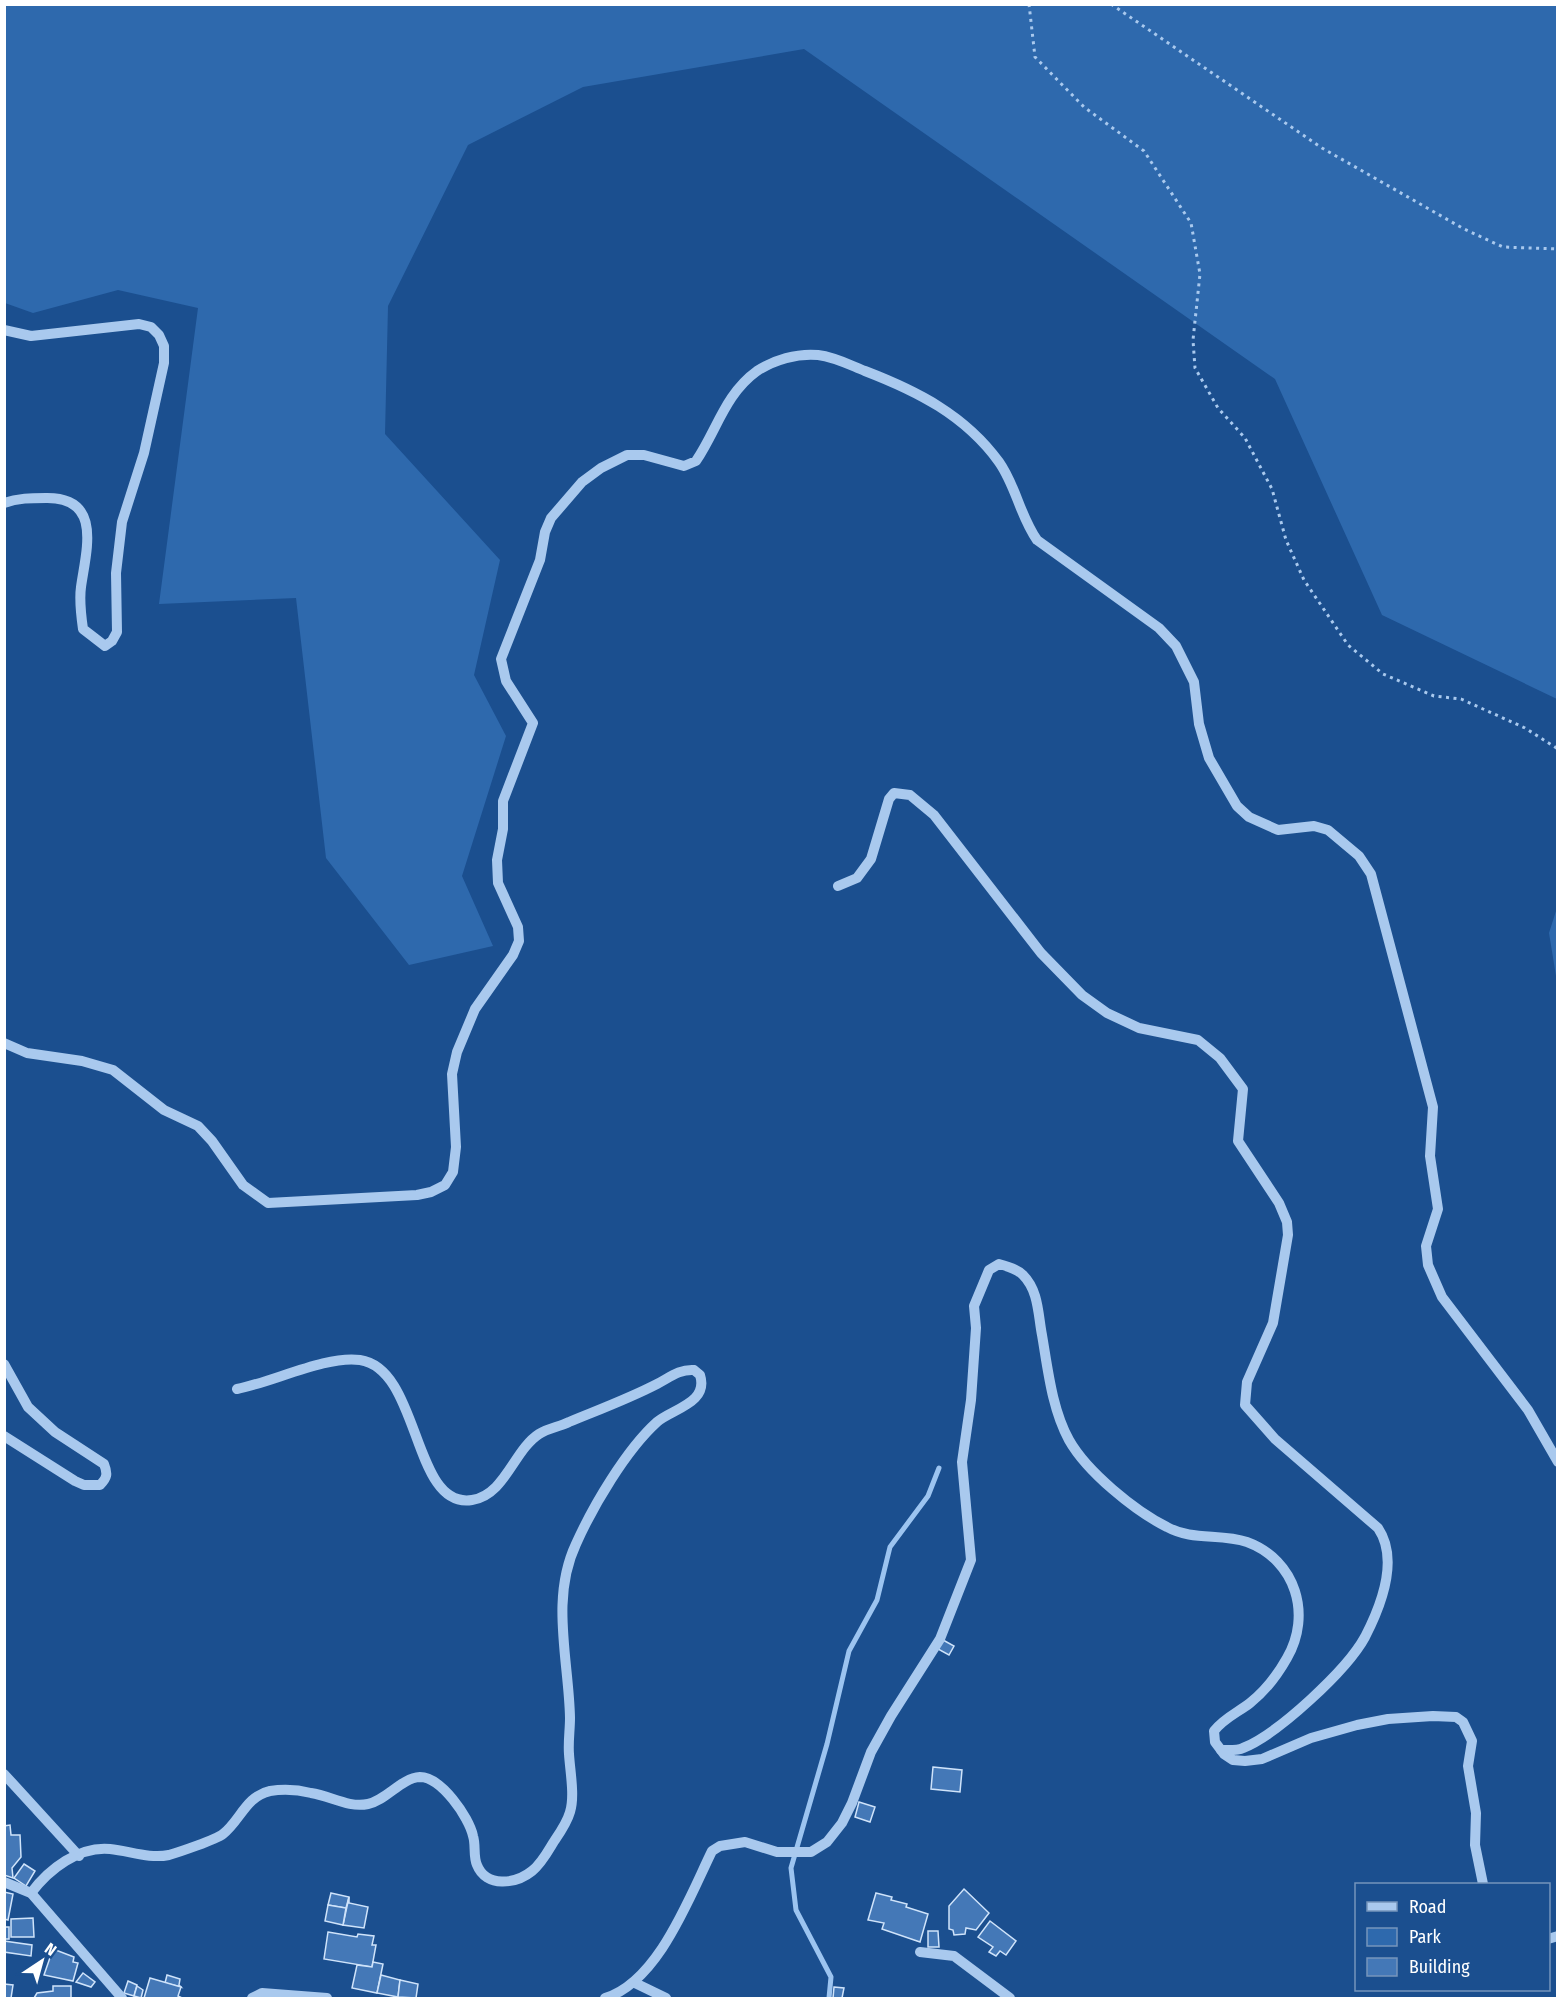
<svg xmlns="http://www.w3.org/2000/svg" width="1562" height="2003" font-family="'Fira Sans Condensed',sans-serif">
	<rect width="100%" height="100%" fill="#1b4f8f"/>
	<g fill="#2e69ad">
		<polygon points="5,4 1557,5 1557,699 1382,615 1275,379 804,49 583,87 468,145 388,306 385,434 500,560 474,675 506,736 462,876 493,946 409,965 326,858 296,598 159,604 198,308 118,290 33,313 5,303"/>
		<polygon points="1557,908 1557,982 1549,933"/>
	</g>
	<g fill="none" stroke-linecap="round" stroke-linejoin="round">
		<polyline stroke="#9cc4f0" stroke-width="5" points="829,1998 831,1977 796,1910 791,1868 827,1744 849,1651 877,1600 890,1547 928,1496 939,1468"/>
	</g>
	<g fill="#4478b7" stroke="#cfe3fa" stroke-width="1.5">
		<polygon points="943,1640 954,1646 949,1655 938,1649"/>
		<polygon points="933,1767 962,1770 960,1792 931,1789"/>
		<polygon points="859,1802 875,1807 870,1822 855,1817"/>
		<polygon points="10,1825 11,1835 20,1835 21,1857 12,1868 13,1878 4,1875 4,1826"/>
		<polygon points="24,1864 35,1871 26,1886 14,1878"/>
		<polygon points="964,1889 989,1913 976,1930 966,1928 965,1934 954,1935 953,1930 949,1929 949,1906"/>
		<polygon points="4,1892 13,1894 8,1920 4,1919"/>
		<polygon points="331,1893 349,1897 346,1908 328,1905"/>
		<polygon points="876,1893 892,1897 891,1900 907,1904 906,1907 928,1914 920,1942 882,1929 884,1923 868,1920"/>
		<polygon points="349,1897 349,1903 368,1907 364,1928 343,1925"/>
		<polygon points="328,1905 346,1908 343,1925 325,1921"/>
		<polygon points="33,1918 34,1937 11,1937 11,1919"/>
		<polygon points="990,1921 1016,1941 1006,1955 1000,1951 996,1956 989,1952 993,1947 978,1937"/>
		<rect x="4" y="1927" width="5" height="12"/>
		<polygon points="928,1931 938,1931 939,1947 928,1947"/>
		<polygon points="328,1932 357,1937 358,1934 374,1936 372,1945 376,1945 372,1967 324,1959"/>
		<polygon points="4,1941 32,1945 31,1956 4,1952"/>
		<polygon points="53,1949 74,1957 73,1962 78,1963 73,1981 44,1975"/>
		<polygon points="373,1962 383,1964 377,1993 352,1988 357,1965 372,1967"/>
		<polygon points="83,1973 95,1982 91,1987 76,1982"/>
		<polygon points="167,1975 180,1979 179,1985 181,1987 165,1983"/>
		<polygon points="381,1975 400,1980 398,1997 377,1993"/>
		<polygon points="150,1978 181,1987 178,1996 182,1998 144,1998"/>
		<polygon points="400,1980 418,1984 416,1998 398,1997"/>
		<polygon points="128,1981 137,1985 134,1996 124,1993"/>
		<polygon points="4,1984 13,1985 11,1998 4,1998"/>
		<polygon points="53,1986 71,1986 71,1998 34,1998 37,1993 53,1991"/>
		<polygon points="137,1986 143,1990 141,1998 134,1996"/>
		<polygon points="834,1987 844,1988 842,1998 833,1998"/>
	</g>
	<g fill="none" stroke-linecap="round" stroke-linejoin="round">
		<g stroke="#a9c9ee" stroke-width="3" stroke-dasharray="3 4.5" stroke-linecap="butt">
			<polyline points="1029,4 1035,57 1084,107 1144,151 1191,223 1200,274 1193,340 1195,368 1218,408 1245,438 1272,489 1286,540 1304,580 1348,645 1383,674 1434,696 1461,699 1525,728 1558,749"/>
			<polyline points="1111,4 1322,148 1464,229 1503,247 1558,249"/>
		</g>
		<g stroke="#a9c9ee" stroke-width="10">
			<path d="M4 330 31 336 139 324 151 327 159 335 164 346V363L144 453 122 522 116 573 117 632 112 641 105 646 83 629C81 615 79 601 81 587 86 551 103 497 46 498 31 498 18 498 4 503"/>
			<path d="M838 886 857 878 871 859 889 799 894 793 910 795 934 815 1041 953 1082 995 1107 1013 1139 1028 1198 1040 1220 1058 1243 1089 1238 1141 1279 1203 1287 1222 1288 1235 1273 1323 1247 1382 1245 1405 1275 1439 1378 1528C1399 1559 1381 1606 1365 1637 1347 1670 1278 1734 1243 1748 1237 1751 1228 1750 1221 1750"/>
			<path d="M4 1043 27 1053 82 1061 113 1070 164 1110 198 1126 212 1141 243 1185 268 1203 417 1195 431 1192 445 1185 453 1172 456 1147 452 1074 457 1052 475 1009 513 955 519 941 518 927 498 883 497 860 503 829V801L533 723 506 681 501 659 540 560 545 532 551 518 582 482 601 468 627 455H644L684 466 696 461C717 430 725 394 757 371 774 360 797 353 818 355 835 357 850 365 865 371 917 391 965 415 999 462 1016 486 1020 516 1037 540L1159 628 1176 646 1194 682 1199 724 1209 758 1237 806 1249 817 1278 830 1314 826 1328 830 1359 856 1371 874 1433 1107 1430 1156 1438 1209 1426 1246 1428 1265 1442 1297 1528 1410 1558 1462"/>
			<path d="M4 1364 28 1407 55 1432 104 1464C108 1474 107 1478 100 1485H84L75 1481 4 1436"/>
			<polyline points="4,1774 79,1856"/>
			<polyline points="4,1882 31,1893 122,1998"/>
			<path d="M31 1893C49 1869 79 1846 110 1849 130 1851 149 1859 169 1855 179 1852 215 1840 223 1834 240 1821 246 1796 270 1791 283 1789 299 1790 311 1793 331 1796 348 1808 368 1804 387 1800 401 1778 420 1777 441 1777 469 1817 473 1836 476 1845 473 1856 477 1865 486 1888 516 1884 532 1871 541 1864 547 1853 553 1843 559 1834 567 1823 570 1812 575 1796 570 1771 569 1754 568 1742 570 1730 570 1718 569 1661 550 1599 576 1544 593 1506 626 1450 657 1422 672 1409 709 1403 700 1375L694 1370C679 1369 669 1378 657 1384 628 1399 598 1410 569 1422 559 1427 548 1428 539 1434 514 1450 505 1495 472 1500 412 1510 421 1369 360 1360 327 1355 273 1382 237 1389"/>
			<polyline points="1548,1939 1558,1936"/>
			<polyline points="920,1952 954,1956 1010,1998"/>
			<polyline points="635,1983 666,1998"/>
			<polyline points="252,1998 262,1993 327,1998"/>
			<path d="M605 1998C658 1982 689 1898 712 1851L720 1846 745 1842 777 1852H811L827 1842 842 1823 852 1803 871 1752 891 1716 940 1639 971 1560 962 1462 971 1400 976 1328 974 1306 989 1270 999 1264C1007 1266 1017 1269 1023 1275 1039 1291 1038 1315 1042 1335 1048 1370 1052 1409 1069 1440 1087 1472 1135 1511 1167 1527 1192 1541 1221 1533 1247 1542 1296 1560 1312 1615 1287 1658 1278 1674 1264 1692 1250 1703 1237 1713 1224 1718 1214 1731L1215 1742 1224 1754 1233 1760 1245 1761 1262 1759 1311 1738 1357 1725 1388 1719 1433 1716 1456 1717 1463 1722 1472 1741 1468 1766 1476 1813 1475 1845 1483 1884"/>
		</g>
	</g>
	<rect width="1562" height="2003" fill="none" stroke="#ffffff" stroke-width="12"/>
	<rect x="1355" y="1883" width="195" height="108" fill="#1b4f8f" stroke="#7695bc" stroke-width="1.5"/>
	<rect x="1367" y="1902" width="30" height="9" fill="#a9c9ee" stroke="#7695bc" stroke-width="1.5"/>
	<text x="1409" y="1913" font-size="18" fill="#ffffff">Road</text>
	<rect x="1367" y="1928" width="30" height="18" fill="#2e69ad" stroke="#7695bc" stroke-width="1.5"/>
	<text x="1409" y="1943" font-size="18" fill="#ffffff">Park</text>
	<rect x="1367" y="1958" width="30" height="18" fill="#4478b7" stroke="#7695bc" stroke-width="1.5"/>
	<text x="1409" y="1973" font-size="18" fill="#ffffff">Building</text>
	<g transform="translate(42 1961) rotate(36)" stroke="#1b4f8f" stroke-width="4.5" paint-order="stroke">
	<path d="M0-4.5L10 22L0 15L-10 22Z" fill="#ffffff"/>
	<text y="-9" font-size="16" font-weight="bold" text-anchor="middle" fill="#ffffff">N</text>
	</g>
</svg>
